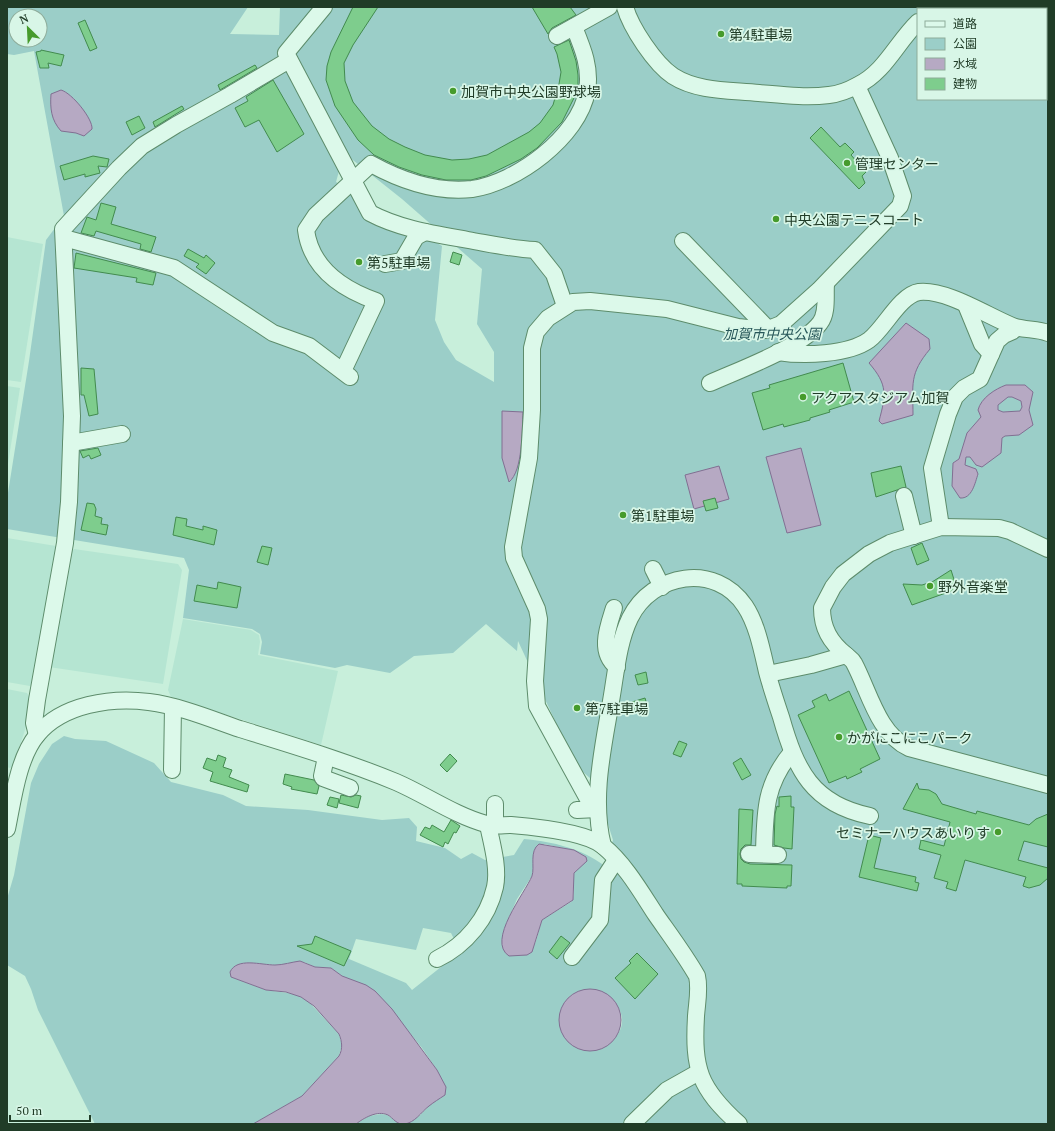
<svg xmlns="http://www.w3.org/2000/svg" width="1055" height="1131" font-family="'PT Serif','Noto Sans JP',serif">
	<rect width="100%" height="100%" fill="#c8efdb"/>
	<g fill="#b5e5d2">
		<polygon points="7,237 43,244 21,382 7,380"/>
		<polygon points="7,386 20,388 7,470"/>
		<polygon points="7,538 56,546 57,549 32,684 30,686 7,682"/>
		<polygon points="74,549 178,564 182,570 163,684 49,667 68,555"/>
		<polygon points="183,619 251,630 259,635 260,642 258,655 338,671 321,745 171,697 168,690"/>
		<polygon points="7,689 27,693 31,700 27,724 13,766 10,768 7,767"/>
	</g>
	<g fill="#9bcec8" fill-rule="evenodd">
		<path d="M7 7H248L230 34 279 35 280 7H1048V1124H405L419 1116 446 1089 437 1070 422 1048 375 991 342 976 331 968 315 967 304 962 276 965 243 963 231 977 266 990 295 994 308 1001 339 1034 342 1045 339 1056 302 1096 253 1124H95L38 1010 31 989 25 976 7 965V899L14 875 31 783 39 764 52 744 64 736 75 739 106 741 154 763 171 782 223 795 246 806 308 810 382 820 409 818 417 827 416 841 445 848 461 859 472 853 485 860 514 855 524 839C554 842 580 848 605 866L613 840 606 818 605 791 576 766 518 641 517 651 486 624 453 653 414 656 390 673 347 665 335 668 260 654 262 642 260 634 252 629 183 618 189 570 184 558 7 529V499L29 361 46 240 64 216 34 51 14 55 7 54ZM918 9H1046V99H918ZM16 16H40V40H16ZM344 153 402 199 482 269 477 324 494 352V382L456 360 444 342 435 320 442 246 336 182ZM544 844 567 849 577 869C568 879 578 891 571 902L542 920C537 934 537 953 520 956L507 922 517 899 532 876ZM423 928 451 933 454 939 446 963 412 990 406 983 349 959 356 939 416 950ZM592 989C611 994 631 1013 618 1034 595 1071 547 1039 564 1005 567 999 571 994 577 992 581 990 587 990 592 989Z"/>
		<polygon points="381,1114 387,1115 401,1124 356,1124 369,1116"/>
	</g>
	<g fill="#b6a9c3" stroke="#816f92" fill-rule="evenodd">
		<path d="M61 90C72 93 93 119 92 129L84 136 76 133 61 131C51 120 50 108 51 94Z"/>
		<path d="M906 323 929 339 930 349C909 374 913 384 913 415L882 424 879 421C886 395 888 385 869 363Z"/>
		<path d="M1006 385H1025L1033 392 1029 410 1033 425 1019 435 1005 436 1002 438 1001 453 982 467 976 465 970 457H966L965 465 976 469 978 474C975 483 972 499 960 498L952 486 953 463 959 459 967 433 981 417 978 410C981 398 995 389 1006 385ZM1008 397H1012L1021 401 1022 407 1020 411 1003 412 998 410V405Z"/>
		<path d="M502 411 523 412C522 429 523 471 509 482L502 458Z"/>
		<polygon points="801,448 821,525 787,533 766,457"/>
		<polygon points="719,466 729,499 694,509 685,475"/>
		<path d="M539 844 574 850 586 857 587 861 574 873 573 900 542 920 532 952 527 955 509 956C486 941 525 893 532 876 535 867 529 851 539 844Z"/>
		<path d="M300 961 315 967 331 968 342 976 366 985 375 991 392 1009 437 1070 446 1087 445 1095C439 1099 434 1102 429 1106 421 1112 415 1123 404 1124 397 1125 393 1118 388 1115 377 1110 364 1118 356 1124H253L302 1096 339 1056C343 1049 342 1041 339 1034L314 1006 301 997 286 992 266 990 231 977 230 972C237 957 261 965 275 965 283 965 292 962 300 961Z"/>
		<circle cx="590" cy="1020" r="31"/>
	</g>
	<g fill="#7ecd8d" stroke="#428b4e">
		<polygon points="353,7 378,7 353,45 344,63 345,81 353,102 372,126 389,139 405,147 425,155 452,160 469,159 487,155 529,132 540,123 553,105 559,84 561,72 557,54 554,47 569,40 576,61 578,75 578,86 574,98 562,122 537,148 521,159 486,176 471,180 446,180 422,175 399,167 374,155 358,140 335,106 326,80 327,66 331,52"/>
		<polygon points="532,7 570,7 576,15 552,28 548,34"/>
		<polygon points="85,20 97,48 90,51 78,23"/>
		<polygon points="41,50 64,55 61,66 48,63 49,68 40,68 36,52 41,51"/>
		<polygon points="255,65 257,68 220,90 218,85"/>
		<polygon points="273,80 304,134 277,152 259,120 245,127 235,108 248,101 246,97"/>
		<polygon points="182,106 184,109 155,127 153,122"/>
		<polygon points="139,116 145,128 132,135 126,122"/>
		<polygon points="821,127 840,147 845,143 854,152 851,155 866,172 862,176 865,183 859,189 810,138"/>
		<polygon points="93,156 109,159 107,167 98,166 100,173 85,177 85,174 64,180 60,166"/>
		<polygon points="101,203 116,207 111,224 156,237 151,252 140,249 141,244 96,231 94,236 81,233 87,217 96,220"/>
		<polygon points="188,249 204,258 206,255 215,263 206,274 196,267 199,264 184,256"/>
		<polygon points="453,252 462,255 459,265 450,262"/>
		<polygon points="76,253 156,273 153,285 136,282 137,278 74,268"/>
		<polygon points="843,363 854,402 829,410 830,412 810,418 810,420 784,427 783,424 763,430 752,393 770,388 769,385"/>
		<polygon points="81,368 94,369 98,414 89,416 84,395 81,395"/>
		<polygon points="98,448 101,455 91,459 89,455 83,458 80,451"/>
		<polygon points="901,466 906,487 876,497 871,473"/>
		<polygon points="715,498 718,508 706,511 703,501"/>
		<polygon points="87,503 94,504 96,509 95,516 102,518 101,524 108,525 106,535 81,530"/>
		<polygon points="176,517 187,519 186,526 203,530 203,526 217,530 214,545 173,535"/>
		<polygon points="922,543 929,560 917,565 911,548"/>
		<polygon points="262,546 272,548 268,565 257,562"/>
		<polygon points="951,570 957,589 912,605 903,584 922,585 932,582"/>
		<polygon points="218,582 241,587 237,608 194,601 197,585 217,589"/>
		<polygon points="646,672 648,683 638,685 635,675"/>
		<polygon points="849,691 880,759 860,769 862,772 847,779 846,776 829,783 798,715 815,707 812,701 826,694 829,701"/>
		<polygon points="645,698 648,708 635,712 632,702"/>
		<polygon points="679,741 687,744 681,757 673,754"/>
		<polygon points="450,754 457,761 447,772 440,765"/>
		<polygon points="218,755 226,758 223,767 232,770 229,777 249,785 247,792 210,781 213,772 203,768 207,758 216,761"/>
		<polygon points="741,758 751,775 742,780 733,763"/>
		<polygon points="285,774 314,780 319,786 317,794 291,789 292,787 283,784"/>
		<polygon points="917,783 919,789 929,790 936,794 942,804 976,814 977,811 1029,825 1036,819 1048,814 1048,847 1024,841 1018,860 1048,868 1048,878 1040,885 1029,888 1023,886 1026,877 965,860 956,891 946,888 948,882 934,878 941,855 919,849 921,840 944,846 950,822 903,809"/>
		<polygon points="341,795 351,797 356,795 361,796 358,808 339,803"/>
		<polygon points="791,796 791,807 794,807 792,849 784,848 774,845 775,814 777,806 779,807 779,797"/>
		<polygon points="330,797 339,799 337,808 327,805"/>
		<polygon points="739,809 753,810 751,845 745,845 741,849 740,854 741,859 744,862 750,864 792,865 791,886 787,886 787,888 742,886 742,884 737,884"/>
		<polygon points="451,820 460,826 456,833 454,832 448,844 445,842 443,847 420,835 425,827 430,829 432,825 444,832"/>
		<polygon points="869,835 881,838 874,868 916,877 915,882 919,883 917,891 859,877"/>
		<polygon points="315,936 351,951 344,966 297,946 312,944"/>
		<polygon points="561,936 570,943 557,959 549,952"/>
		<polygon points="637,953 658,974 635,999 615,978 631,963 629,961"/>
	</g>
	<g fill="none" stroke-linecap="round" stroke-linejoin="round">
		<defs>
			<g id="minor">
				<path d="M324 7 286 53 370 213C400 229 435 234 468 240 491 244 513 249 535 250L554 274 565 306"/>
				<path d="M625 7C631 28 655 64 673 76 698 92 731 90 759 93 782 95 806 98 829 95 839 94 849 90 858 85 885 72 897 42 918 22"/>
				<polyline points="980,7 980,9"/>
				<polyline points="939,9 943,7"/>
				<polyline points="557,36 609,7"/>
				<polyline points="64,238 174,268 273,333 309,346 350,377"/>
				<polyline points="683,241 768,329"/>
				<polyline points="385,264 402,261 416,237 425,232"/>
				<polyline points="966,305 982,344 991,354"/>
				<path d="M778 352C803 356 848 355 869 340 884 329 900 295 919 292 947 289 989 317 1015 327 1026 330 1038 329 1048 333"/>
				<path d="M343 371 376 301C342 289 311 268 306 230L316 215 371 164C402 181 436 193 472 189 516 183 579 137 587 91 591 68 583 49 574 27"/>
				<path d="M710 383C739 370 802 347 820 323 828 313 825 295 826 284"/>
				<polyline points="71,443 122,434"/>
				<polyline points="904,496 914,536"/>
				<polyline points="941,527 932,468 948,414 955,397 964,388 980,379 997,341 1004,335 1013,331"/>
				<path d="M1048 549 1010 531 999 528 941 527 890 543 869 554 843 574 833 587 822 608C822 628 830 642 846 655 849 658 852 659 854 663 869 691 878 734 909 748L1048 785"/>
				<polyline points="653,569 662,587"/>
				<path d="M614 608C608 627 598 652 617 667"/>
				<polyline points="768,674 811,665 846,655"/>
				<polyline points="37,735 34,723 37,700 65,543 69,502 72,416 63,229 119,168 142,146 176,125 230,95 289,60"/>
				<polyline points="326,757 322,776 323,778 350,788"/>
				<polyline points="172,770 173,707"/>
				<polyline points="577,810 598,809 589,801 537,706 535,681 539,619 537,609 514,558 513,547 529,458 532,410 532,348 536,332 548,318 573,302 590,301 667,309 738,327 766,330 781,324 819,290 900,206 903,196 890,158 857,86"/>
				<polyline points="495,825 495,804"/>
				<path d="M7 829C13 800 18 758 37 735 62 704 112 697 149 702 180 706 211 719 240 729 292 745 345 761 396 782 426 795 454 815 486 824 494 827 503 825 511 825 535 827 586 832 603 846 625 864 641 892 656 915 670 935 685 955 697 976 700 989 697 1002 696 1016 693 1069 699 1088 739 1124"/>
				<path d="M603 846C591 799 603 748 611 701 616 673 618 643 630 618 652 573 716 562 745 606 757 624 762 650 767 672 771 687 776 702 781 717 796 770 812 804 870 816"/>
				<polyline points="749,854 778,855"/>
				<path d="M764 854C765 814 764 785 792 752"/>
				<polyline points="572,957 600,920 603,880 616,860"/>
				<path d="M437 959C466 945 488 918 495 887 499 868 492 844 488 825"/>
				<polyline points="632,1124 667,1090 699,1072"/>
			</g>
		</defs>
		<use href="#minor" stroke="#5d8c6b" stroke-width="18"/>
		<use href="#minor" stroke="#dcf9ea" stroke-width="16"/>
	</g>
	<g fill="#469b2c" stroke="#d8f6e7" stroke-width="1.5">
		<circle cx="721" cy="34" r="4"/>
		<circle cx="453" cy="91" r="4"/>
		<circle cx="847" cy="163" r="4"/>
		<circle cx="776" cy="219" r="4"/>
		<circle cx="359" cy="262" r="4"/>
		<circle cx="803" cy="397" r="4"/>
		<circle cx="623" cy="515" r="4"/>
		<circle cx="930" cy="586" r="4"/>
		<circle cx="577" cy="708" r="4"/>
		<circle cx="839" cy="737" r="4"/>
		<circle cx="998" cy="832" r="4"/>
	</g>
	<g text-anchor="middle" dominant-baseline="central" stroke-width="3.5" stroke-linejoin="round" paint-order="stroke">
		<g font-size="14" fill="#203c27" stroke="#d8f6e7" text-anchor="start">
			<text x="729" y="34">第4駐車場</text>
			<text x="461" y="91">加賀市中央公園野球場</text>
			<text x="855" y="163">管理センター</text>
			<text x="784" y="219">中央公園テニスコート</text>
			<text x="367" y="262">第5駐車場</text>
			<text x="811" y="397">アクアスタジアム加賀</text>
			<text x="631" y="515">第1駐車場</text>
			<text x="938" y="586">野外音楽堂</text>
			<text x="585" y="708">第7駐車場</text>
			<text x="847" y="737">かがにこにこパーク</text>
			<text x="990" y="832" text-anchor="end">セミナーハウスあいりす</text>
		</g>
		<g font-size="14" font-style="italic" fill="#275759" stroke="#d8f6e7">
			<text x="772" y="333">加賀市中央公園</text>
		</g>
	</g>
	<rect width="1055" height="1131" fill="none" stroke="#203c27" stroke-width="16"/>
	<rect x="917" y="8" width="130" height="92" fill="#d8f6e7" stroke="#8eac9a"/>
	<rect x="925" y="21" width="20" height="6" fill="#dcf9ea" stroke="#8eac9a"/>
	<text x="953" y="28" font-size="12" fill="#203c27">道路</text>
	<rect x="925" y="38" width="20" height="12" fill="#9bcec8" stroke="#8eac9a"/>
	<text x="953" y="48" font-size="12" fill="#203c27">公園</text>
	<rect x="925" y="58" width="20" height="12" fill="#b6a9c3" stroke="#8eac9a"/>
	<text x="953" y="68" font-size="12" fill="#203c27">水域</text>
	<rect x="925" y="78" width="20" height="12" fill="#7ecd8d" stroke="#8eac9a"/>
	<text x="953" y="88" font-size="12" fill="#203c27">建物</text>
	<g transform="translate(28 28) rotate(336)"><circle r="19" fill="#d8f6e7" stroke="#8eac9a"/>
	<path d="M0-3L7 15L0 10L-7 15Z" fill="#469b2c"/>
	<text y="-6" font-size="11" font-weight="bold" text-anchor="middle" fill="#203c27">N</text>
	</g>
	<path d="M10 1115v6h80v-6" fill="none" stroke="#203c27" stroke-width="2"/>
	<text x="16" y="1115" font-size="12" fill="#203c27" stroke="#d8f6e7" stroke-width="3" paint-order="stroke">50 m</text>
</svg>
